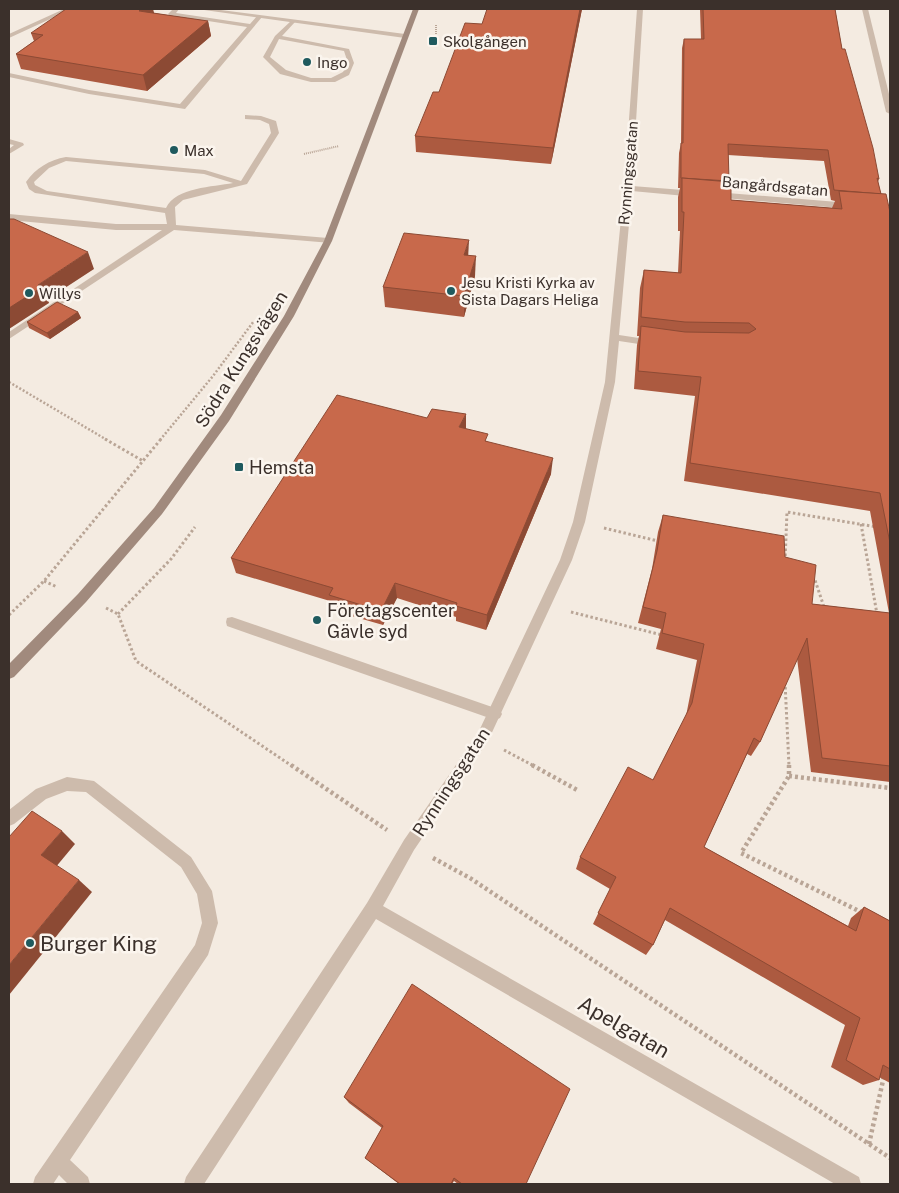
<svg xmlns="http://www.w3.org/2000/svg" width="899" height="1193" font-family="'Public Sans',sans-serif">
	<rect width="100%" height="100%" fill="#f4ebe1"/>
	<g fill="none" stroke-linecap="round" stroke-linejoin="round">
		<g stroke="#b9a596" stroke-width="2" stroke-dasharray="1 1" stroke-linecap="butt">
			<polyline points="436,25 436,34"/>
			<polyline points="304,154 339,146"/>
		</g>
		<g stroke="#b9a596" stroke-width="2.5" stroke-dasharray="2 2" stroke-linecap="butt">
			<polyline points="9,382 107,440"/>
			<polyline points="160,440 213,376 254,321"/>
		</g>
		<g stroke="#b9a596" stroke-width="3" stroke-dasharray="2.5 2.5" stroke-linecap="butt">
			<polyline points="105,439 143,461"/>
			<polyline points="861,524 877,614"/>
			<polyline points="604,528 658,541"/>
			<polyline points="785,561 787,512 877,527"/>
			<polyline points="811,578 815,580 824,607"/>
			<polyline points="44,581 57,587"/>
			<polyline points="106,608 118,614 136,661 292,766"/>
			<polyline points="571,612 662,635"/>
			<polyline points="118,614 171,559 195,527"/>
			<polyline points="9,615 44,581 161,439"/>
			<polyline points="785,682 789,766"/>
			<polyline points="504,750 534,766"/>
		</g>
		<g stroke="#b9a596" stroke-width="4.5" stroke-dasharray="3 3" stroke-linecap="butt">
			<polyline points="291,765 387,830"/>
			<polyline points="532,765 579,791"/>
			<polyline points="789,765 789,776 741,853 861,912"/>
			<polyline points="789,776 890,788"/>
			<polyline points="433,858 470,878 890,1158"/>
			<polyline points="869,1144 884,1076"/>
		</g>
		<g fill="#cdbbac" fill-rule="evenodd">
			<polygon points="173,9 179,9 176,13 250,24 257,16 262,17 185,109 89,94 9,77 9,73 89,90 180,104 247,27 169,15 168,14"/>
			<path d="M292 20 295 22 282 36 349 49 354 63 349 75 335 82H311L280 74 263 57 275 36ZM279 39 344 51 348 63 343 72 331 78H311L286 70 270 57Z"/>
			<path d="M245 115 261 116 276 121 279 133 247 184 183 200 175 207 176 225 328 238 331 239V243L174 230 9 339V332L162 230H116L9 220V214L116 224H167L165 213 35 193 29 189 26 182C36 168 49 160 66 157L205 170 241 181 271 133 269 124 260 120 245 119ZM66 161 204 174 233 183C213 187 176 187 166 208L47 191 35 185 34 182 49 168Z"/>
			<polygon points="9,139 23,143 24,145 9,154 9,149 14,145 9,144"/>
			<polygon points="232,617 495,708 500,710 502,714 500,718 495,720 227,626 226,622 227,618"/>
			<polygon points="67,777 94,781 191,857 212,891 218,923 208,955 70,1160 88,1177 90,1184 68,1184 59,1175 53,1184 33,1184 35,1177 195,945 202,923 197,894 181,867 86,792 67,791 46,799 14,824 9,826 9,810 36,789"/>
		</g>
		<g fill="#cdbbac" fill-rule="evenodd">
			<polygon points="64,9 72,9 9,38 9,34"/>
			<polygon points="197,9 213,9 405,34 408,36 405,38"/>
			<polygon points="637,9 643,9 632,186 696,191 700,194 696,197 632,191 619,335 652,340 657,343 652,346 619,341 615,382 585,522 572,560 488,741 414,850 383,906 859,1177 861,1184 835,1184 376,919 204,1184 184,1184 186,1177 367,903 404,840 478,733 560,560 573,522 605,382 624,188"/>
			<polygon points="862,9 868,9 890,98 890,114 886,112"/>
			<polygon points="715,192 850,203 854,206 850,209 712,197 712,193"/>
		</g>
		<polygon fill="#a18a7d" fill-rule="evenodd" points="413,9 419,9 332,241 294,316 229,421 162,514 86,602 14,677 9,679 9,664 78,594 154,508 221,415 284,316 324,241"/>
	</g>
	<g fill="#ac5a40" fill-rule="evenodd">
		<polygon points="582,9 551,164 416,152 415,136 439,92 482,24"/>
		<path d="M700 9H835L842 49 879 179 878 182 881 194 890 212V782L811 772 797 658 760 742 751 756 747 754 704 847 848 926 851 918 864 907 890 921V1083L879 1077V1080L863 1085 831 1067 845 1025 665 920 653 945 646 955 593 924 610 889 576 869 580 857 653 780 686 716 697 660 656 649 661 629 638 623 652 569 658 532 663 515 785 557 812 604 889 613 870 511 684 481 695 396 634 389 637 345 639 336H637L640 288 644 270 678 273 680 231H678V197L680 188H678L679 153 681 143 682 48 684 39H701ZM728 155 824 161 831 200 835 201 832 208 731 200 728 182Z"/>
		<polygon points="154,13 208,21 211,36 147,91 21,69 16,54 34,41 31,33"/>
		<polygon points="468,255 475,276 464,317 385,307 383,287"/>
		<polygon points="78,312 81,318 50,339 29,328 27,322"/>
		<polygon points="466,429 488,442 551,474 486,630 456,621 456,617 397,598 383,625 331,610 330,601 236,573 231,558"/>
		<polygon points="344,1097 526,1184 458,1184 454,1181 452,1184 399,1184 365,1158 382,1128 349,1103"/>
	</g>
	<g fill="#8c4a34">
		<polygon points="141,9 153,9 155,16 139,11"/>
		<polygon points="580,9 582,9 551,164 553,148"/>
		<polygon points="208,21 211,36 147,91 143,75"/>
		<polygon points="469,240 468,260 464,255"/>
		<polygon points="88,252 94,269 48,299 49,303 9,329 9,308 38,285"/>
		<polygon points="476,256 475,276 464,317 464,296"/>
		<polygon points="78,312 81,318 50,339 47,333"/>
		<polygon points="466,414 466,430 459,427"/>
		<polygon points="553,458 551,474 486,630 487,615"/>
		<polygon points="395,583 397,598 383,625 381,611"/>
		<polygon points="62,831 75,844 55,868 41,855"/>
		<polygon points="79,880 92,892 9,995 9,965"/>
	</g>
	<g fill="#c8694b" stroke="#8c4a34">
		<polygon points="66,9 141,9 139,11 208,21 143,75 16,54 43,35 31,33"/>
		<polygon points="487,9 580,9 553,148 415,136 433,92 439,92 465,23 482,24"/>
		<polygon points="703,9 835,9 842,49 845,49 873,148 879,179 877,178 881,194 834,190 828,150 728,144 729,181 681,178 681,143 683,143 684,39 704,39"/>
		<polygon points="682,178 731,182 731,200 842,209 839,191 886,194 890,212 890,543 880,493 690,463 701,377 638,371 641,326 685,332 749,333 756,329 749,323 685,322 641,317 644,270 681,273 684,212 682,212"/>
		<polygon points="9,219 14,219 88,252 38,285 42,287 9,308"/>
		<polygon points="404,233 469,240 464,255 476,256 464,296 383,287"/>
		<polygon points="57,302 78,312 47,333 27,322"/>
		<polygon points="337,395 427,418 432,409 466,414 459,427 488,434 485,441 553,458 487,615 456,606 457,603 395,583 381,611 329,595 333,588 231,558"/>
		<polygon points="663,515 784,536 785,557 816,565 812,604 890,613 890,766 822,758 807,638 760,742 754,738 704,847 856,931 864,907 890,921 890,1069 883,1065 879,1080 846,1060 860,1018 670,908 653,945 598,913 616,877 580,857 628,767 653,780 692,703 704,644 662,633 666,613 643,607 657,551"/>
		<polygon points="32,811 62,831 41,855 79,880 9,965 9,837"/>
		<polygon points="412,984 570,1089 526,1184 462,1184 454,1178 451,1184 400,1184 365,1158 383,1126 344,1097"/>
	</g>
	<g fill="#1f5a5e" stroke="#fbf5ee" stroke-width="2">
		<rect x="428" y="36" width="10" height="10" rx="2.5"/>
		<circle cx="307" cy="62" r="5"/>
		<circle cx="174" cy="150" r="5"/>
		<circle cx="451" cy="291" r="5"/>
		<circle cx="29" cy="293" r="5"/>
		<rect x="234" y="462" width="10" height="10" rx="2.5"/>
		<circle cx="317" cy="620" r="5"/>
		<circle cx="30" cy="943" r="5"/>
	</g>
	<g text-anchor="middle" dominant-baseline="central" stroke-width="5" stroke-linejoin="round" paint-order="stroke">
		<g font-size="15" fill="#3b302b" stroke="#fbf5ee" text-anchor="start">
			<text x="443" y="41">Skolgången</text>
			<text x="317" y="62">Ingo</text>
			<text x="184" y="150">Max</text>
			<text x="461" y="282">Jesu Kristi Kyrka av<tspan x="461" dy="17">Sista Dagars Heliga</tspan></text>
			<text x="39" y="293">Willys</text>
		</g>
		<g font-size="15" fill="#3b302b" stroke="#fbf5ee">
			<text transform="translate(628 173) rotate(-85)">Rynningsgatan</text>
			<text transform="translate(775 186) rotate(5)">Bangårdsgatan</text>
		</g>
		<g font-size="18" fill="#3b302b" stroke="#fbf5ee">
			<text transform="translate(241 359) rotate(-58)">Södra Kungsvägen</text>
			<text transform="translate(451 782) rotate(-57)">Rynningsgatan</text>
		</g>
		<g font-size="18" fill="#3b302b" stroke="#fbf5ee" text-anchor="start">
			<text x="249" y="467">Hemsta</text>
			<text x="327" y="610">Företagscenter<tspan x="327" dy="21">Gävle syd</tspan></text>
		</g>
		<g font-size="21" fill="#3b302b" stroke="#fbf5ee" text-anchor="start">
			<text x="40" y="943">Burger King</text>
		</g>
		<g font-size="21" fill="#3b302b" stroke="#fbf5ee">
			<text transform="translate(624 1027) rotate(30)">Apelgatan</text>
		</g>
	</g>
	<rect width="899" height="1193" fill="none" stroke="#3b302b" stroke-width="20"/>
</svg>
